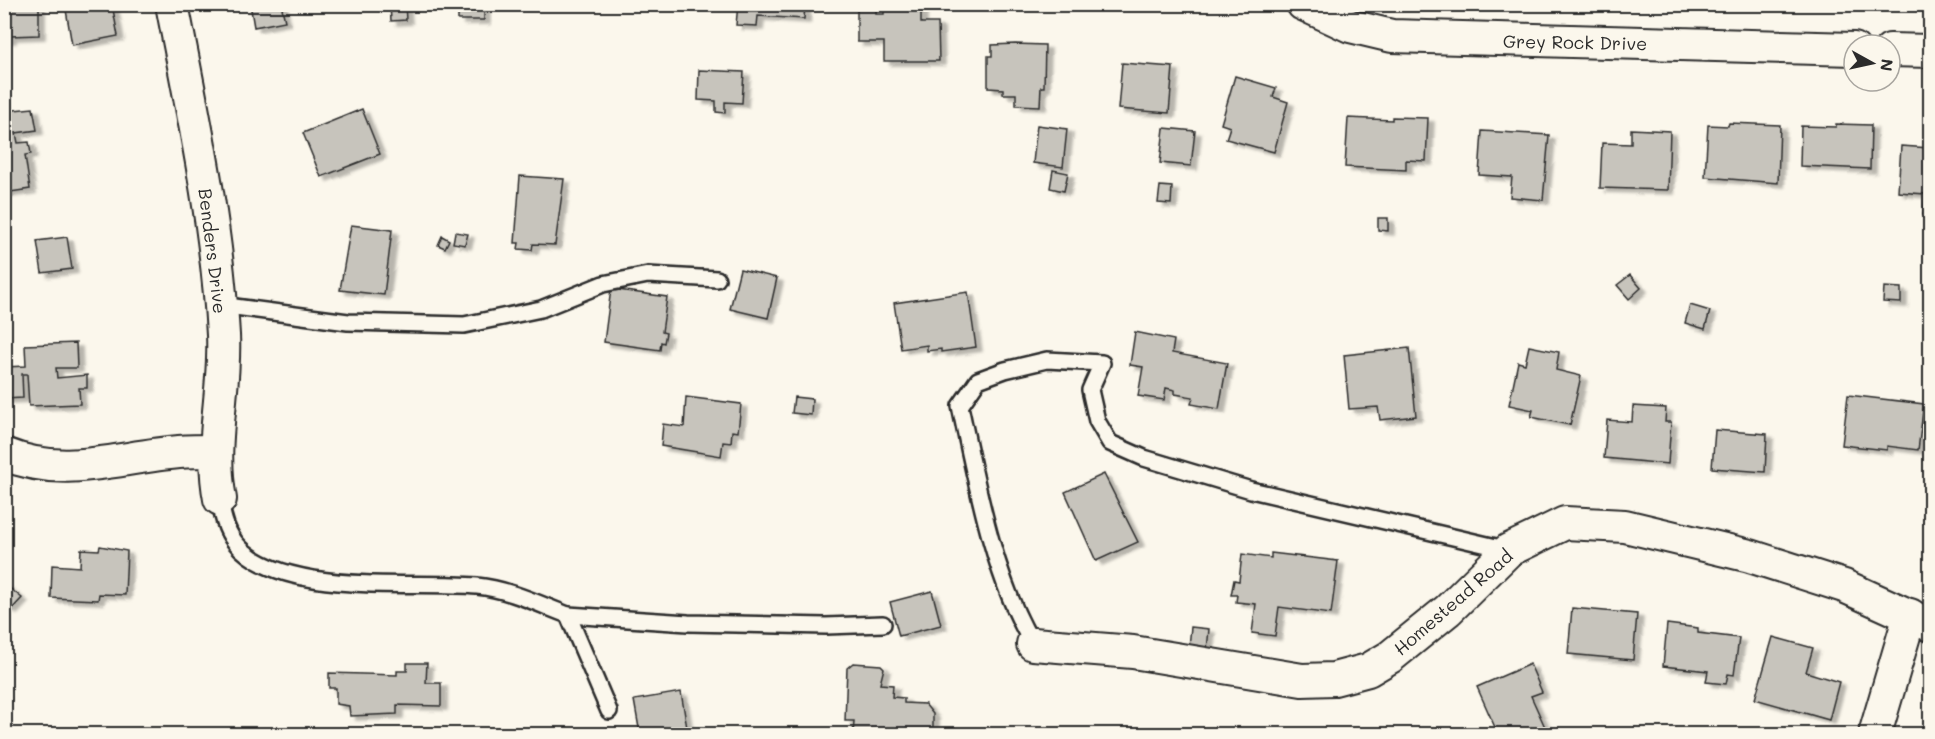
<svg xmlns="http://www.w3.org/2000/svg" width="1935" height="739" font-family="Mali,sans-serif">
	<defs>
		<filter id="shadow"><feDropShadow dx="6" dy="4" stdDeviation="1.5" flood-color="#0004"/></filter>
	</defs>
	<rect width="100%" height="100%" fill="#fbf7ec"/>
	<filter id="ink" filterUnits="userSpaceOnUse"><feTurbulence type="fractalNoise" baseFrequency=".0167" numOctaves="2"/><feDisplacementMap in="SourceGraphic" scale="12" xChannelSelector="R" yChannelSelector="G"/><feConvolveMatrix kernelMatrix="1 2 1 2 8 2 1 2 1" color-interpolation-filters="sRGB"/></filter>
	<g filter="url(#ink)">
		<g fill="#c7c4bc" stroke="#2b2b2b" stroke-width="1.5" filter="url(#shadow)">
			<polygon points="4,4 39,4 39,35 10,36 10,39 4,39"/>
			<polygon points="65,4 112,4 118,36 72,45"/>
			<polygon points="250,4 281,4 285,21 254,27"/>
			<polygon points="390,4 405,4 406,20 391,21"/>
			<rect x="458" y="4" width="26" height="16"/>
			<polygon points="738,4 805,4 804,19 758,16 757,26 736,25"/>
			<polygon points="898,4 921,7 921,23 938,23 939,61 884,61 884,42 857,42 857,7 876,7 876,14 884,14 884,7 898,7"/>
			<polygon points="1015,44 1045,45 1044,87 1041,87 1040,106 1016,105 1016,94 1003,94 1003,89 988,88 988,56 992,56 992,45"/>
			<polygon points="1122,63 1173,67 1169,113 1118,109"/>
			<polygon points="699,70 744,72 742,103 725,102 725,113 716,112 716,101 698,100"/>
			<polygon points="1235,76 1276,88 1273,97 1288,102 1274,152 1226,139 1230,127 1221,124"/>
			<polygon points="33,108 37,130 16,133 18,143 29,142 31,154 25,155 30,189 4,193 4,111"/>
			<polygon points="362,109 380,154 321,177 303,133"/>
			<polygon points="1392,117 1428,118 1426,161 1406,160 1406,170 1345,167 1348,118 1392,120"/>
			<polygon points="1729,123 1780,125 1778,183 1705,177 1708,125 1728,126"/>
			<polygon points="1836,124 1871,125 1870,169 1800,166 1801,126 1836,127"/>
			<polygon points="1037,125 1067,129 1063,167 1033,163"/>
			<polygon points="1164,128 1195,131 1191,166 1160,163"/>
			<polygon points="1631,129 1670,131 1668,190 1600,188 1602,143 1631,144"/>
			<polygon points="1482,131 1549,135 1543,200 1510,197 1512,177 1479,175"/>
			<polygon points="1901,146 1930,148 1930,215 1923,215 1925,194 1898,192"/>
			<polygon points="1053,170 1068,173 1064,191 1050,188"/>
			<polygon points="520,176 564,179 555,245 533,244 532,250 518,249 519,243 515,243"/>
			<polygon points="1160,186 1172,187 1171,204 1158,203"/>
			<polygon points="1378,218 1388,218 1388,231 1378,230"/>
			<polygon points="351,225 392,230 384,295 340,290"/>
			<polygon points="455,232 468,234 465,245 453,243"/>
			<polygon points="442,236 449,240 445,248 438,245"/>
			<polygon points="67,237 72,269 42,273 37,241"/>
			<polygon points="740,269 777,278 768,318 730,309"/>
			<polygon points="1630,275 1641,288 1629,299 1617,285"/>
			<polygon points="1884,287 1901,288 1901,303 1883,302"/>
			<polygon points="611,289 667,297 662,332 666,333 664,343 661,342 660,350 604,342"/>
			<polygon points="968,292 976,347 941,352 941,349 927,351 927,345 901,349 894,303"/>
			<polygon points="1690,305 1710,311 1705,329 1685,323"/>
			<polygon points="1135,332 1174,340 1172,353 1227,363 1219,409 1191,404 1193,397 1175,394 1175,390 1166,388 1164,400 1138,396 1143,367 1130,365"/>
			<polygon points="76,343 77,368 56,368 57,378 87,375 87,388 79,388 80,404 29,406 27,374 22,374 23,398 4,399 4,367 26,366 25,345"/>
			<polygon points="1529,346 1559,352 1556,370 1581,376 1570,425 1531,417 1533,410 1509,405 1518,362 1525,364"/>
			<polygon points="1409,348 1416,416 1380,420 1378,407 1349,409 1344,355"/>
			<polygon points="1848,395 1924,404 1918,450 1887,446 1887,450 1842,445"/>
			<polygon points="686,397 741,404 738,432 732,431 731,443 723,442 721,456 661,446 663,424 684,427"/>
			<polygon points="794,397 812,399 811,415 792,413"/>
			<polygon points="1633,406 1666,408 1665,422 1671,422 1668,464 1604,458 1607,420 1632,422"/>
			<polygon points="1715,430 1767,434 1765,472 1712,468"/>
			<polygon points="1104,474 1138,542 1096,561 1065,492"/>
			<polygon points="100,546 127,551 125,595 99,594 98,600 51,598 52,565 80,567 81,549 99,550"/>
			<polygon points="1271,553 1338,561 1331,614 1279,607 1275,636 1252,633 1256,604 1236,602 1237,595 1231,595 1234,580 1239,581 1242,554 1271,558"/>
			<polygon points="6,585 22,598 11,610 4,605"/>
			<polygon points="932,591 941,625 899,636 890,602"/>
			<polygon points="1572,608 1637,614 1633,660 1568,654"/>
			<polygon points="1667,624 1698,628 1698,633 1739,638 1734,675 1728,674 1726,684 1706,682 1708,671 1663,666"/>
			<polygon points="1191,627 1209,629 1207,650 1189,647"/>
			<polygon points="1773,637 1813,648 1806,672 1839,682 1829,720 1755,699"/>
			<polygon points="407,663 427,663 426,683 441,683 441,706 397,705 397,714 350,716 349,706 336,704 336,688 329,688 329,673 397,675 397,671 407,671"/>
			<polygon points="853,663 881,665 884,668 880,684 893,685 892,697 904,698 904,703 925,704 933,714 933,733 853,734 854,721 845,721 847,668"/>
			<polygon points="1530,664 1542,692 1531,696 1545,727 1529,734 1498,734 1477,687"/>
			<polygon points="681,692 688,734 640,734 634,700"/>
		</g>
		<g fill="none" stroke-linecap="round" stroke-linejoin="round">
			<defs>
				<g id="service">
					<polyline points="220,305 348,322 464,325 541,309 603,284 648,275 717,279"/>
					<path d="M220 499C222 514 225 529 235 542 279 598 411 580 477 586 508 589 539 604 568 615L609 711"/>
					<polyline points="568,615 688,623 826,626 883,624"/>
					<path d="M1033 644C994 580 976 481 960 406L978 380 1005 370 1047 360 1102 363 1090 390 1097 421 1110 443 1144 458 1251 490 1509 550"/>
				</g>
				<g id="minor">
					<path d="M172 4C193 113 217 224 223 335 226 389 209 444 220 499"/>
					<polyline points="1303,4 1350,26 1392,36 1854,49"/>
					<polyline points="1890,50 1930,51"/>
					<path d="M4 454C65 479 117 457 179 452 191 451 204 451 216 451"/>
					<polyline points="1033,644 1133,652 1302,680 1334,679 1368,670 1390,657 1448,610 1509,550 1565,523 1625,526 1750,556 1844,586 1930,625"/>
					<polyline points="1875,734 1910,615"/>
				</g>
			</defs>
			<use href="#service" stroke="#2b2b2b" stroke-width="20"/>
			<use href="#minor" stroke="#2b2b2b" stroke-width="36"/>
			<use href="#service" stroke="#fbf7ec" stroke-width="15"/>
			<use href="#minor" stroke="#fbf7ec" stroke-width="32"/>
		</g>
	</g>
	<g text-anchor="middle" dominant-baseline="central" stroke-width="4.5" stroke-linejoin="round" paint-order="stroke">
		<g font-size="18" fill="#2b2b2b" stroke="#fbf7ec">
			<text transform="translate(1575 42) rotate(1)">Grey Rock Drive</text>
			<text transform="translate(213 251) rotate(83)">Benders Drive</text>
			<text transform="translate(1453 602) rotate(-41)">Homestead Road</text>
		</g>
	</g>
	<rect width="1935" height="739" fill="none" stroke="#fbf7ec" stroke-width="24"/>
	<rect x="12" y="12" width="1911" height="715" fill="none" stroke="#2b2b2b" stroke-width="2" filter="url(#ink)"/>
	<g transform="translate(1872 63) rotate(98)"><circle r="28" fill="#fbf7ec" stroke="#a8a59f" stroke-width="1.5"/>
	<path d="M0-4.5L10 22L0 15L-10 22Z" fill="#2b2b2b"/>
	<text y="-9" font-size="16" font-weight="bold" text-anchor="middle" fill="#2b2b2b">N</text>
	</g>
</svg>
